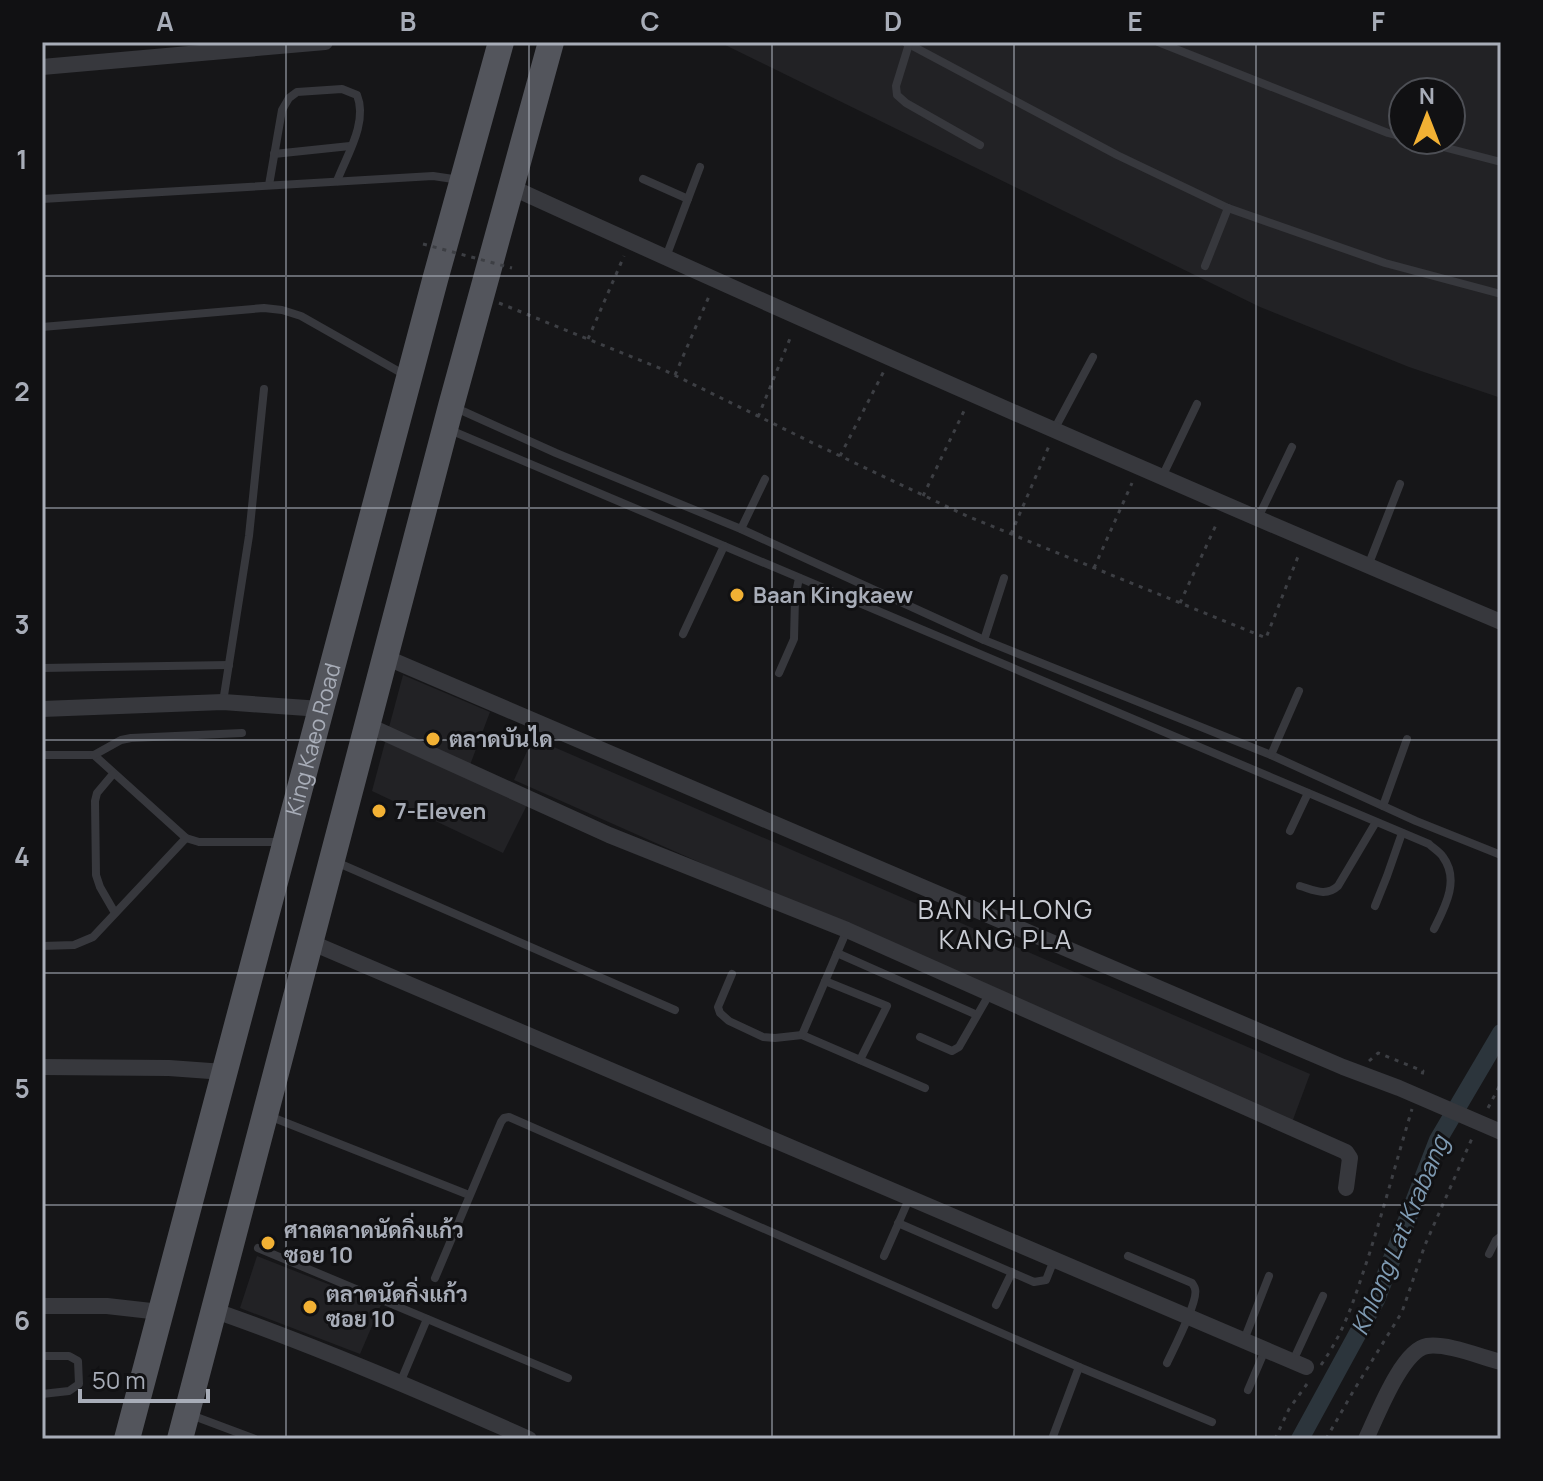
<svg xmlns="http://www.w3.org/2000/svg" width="1543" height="1481" font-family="Manrope,Sarabun,sans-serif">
	<rect width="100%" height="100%" fill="#161618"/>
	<g fill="#222225" fill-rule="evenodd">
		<path d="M719 42H1501V398L1409 367 1260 307ZM1403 92H1451V140H1403Z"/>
		<polygon points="403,675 490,712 470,765 532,795 503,853 372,791"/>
		<polygon points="533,738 1310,1074 1291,1125 514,780"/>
		<polygon points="257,1256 381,1305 360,1354 240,1308"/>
	</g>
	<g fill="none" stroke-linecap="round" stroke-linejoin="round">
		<polyline stroke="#2c353c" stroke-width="18" points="1300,1439 1376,1300 1438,1140 1501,1033"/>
		<g stroke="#3d3f44" stroke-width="3" stroke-dasharray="4 6" stroke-linecap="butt">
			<polyline points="499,303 662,369 819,446 967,516 1266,638 1299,554"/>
			<polyline points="588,339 624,256"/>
			<polyline points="675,375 710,294"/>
			<polyline points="758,417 791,336"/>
			<polyline points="840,456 884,371"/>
			<polyline points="923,496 964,411"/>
			<polyline points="1011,534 1049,446"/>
			<polyline points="1094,568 1132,483"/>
			<polyline points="1180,603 1216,525"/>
			<polyline points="1369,1061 1378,1053 1423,1071 1421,1079"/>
			<polyline points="1488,1108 1501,1083"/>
			<path d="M1321 1365C1346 1329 1354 1299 1368 1258 1384 1208 1397 1159 1412 1109"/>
			<polyline points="1275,1439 1289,1409 1307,1384"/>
			<polyline points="1326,1439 1354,1390 1402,1312 1425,1245 1473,1136"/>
		</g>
		<g stroke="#37383d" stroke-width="8">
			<polyline points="905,42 1117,155 1228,208 1385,263 1501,294"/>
			<polyline points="1158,42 1388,133 1403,137"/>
			<polyline points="909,44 896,86 897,95 906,103 980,145"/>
			<polyline points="1416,140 1501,162"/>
			<polyline points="274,154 350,146"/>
			<polyline points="643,179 688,199"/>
			<path d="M269 185 282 110 289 98 297 92 342 89 357 95C368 122 347 155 337 181"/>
			<polyline points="42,199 433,176 460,180"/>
			<polyline points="666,257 700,167"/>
			<polyline points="1205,266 1228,208"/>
			<polyline points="42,327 264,308 282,310 301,316 405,375"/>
			<polyline points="456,408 556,453 741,529 984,640 1271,755 1416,821 1501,855"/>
			<path d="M450 430 1429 844C1433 848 1440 852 1443 857 1460 880 1445 907 1434 929"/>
			<polyline points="1054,430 1093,357"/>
			<polyline points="1162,477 1197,404"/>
			<polyline points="1258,518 1292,447"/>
			<polyline points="741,529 765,479"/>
			<polyline points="1368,566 1400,484"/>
			<polyline points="683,634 724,546"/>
			<polyline points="984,640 1004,578"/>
			<polyline points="42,668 229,665"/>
			<polyline points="779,673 794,639 795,598 799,578"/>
			<polyline points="223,702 249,536 264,389"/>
			<polyline points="42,755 94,755 186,838 199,842 281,842"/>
			<polyline points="94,755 121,740 131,738 242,733"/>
			<polyline points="1271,755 1299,691"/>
			<polyline points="113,774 97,793 95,801 96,875 100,887 115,913"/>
			<polyline points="1383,806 1407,739"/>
			<polyline points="1290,831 1308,793"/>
			<polyline points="336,862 675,1010"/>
			<path d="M1300 886C1314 890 1326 897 1338 886L1376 822"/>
			<polyline points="1375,906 1387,876 1402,833"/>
			<polyline points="42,946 74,945 93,937 186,838"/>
			<polyline points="837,953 977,1015"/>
			<polyline points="732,974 718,1007 720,1013 729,1021 763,1037 775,1038 802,1035 925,1088"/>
			<polyline points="825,981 887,1006 860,1060"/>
			<polyline points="802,1035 847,930"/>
			<polyline points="920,1037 952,1051 959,1047 990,993"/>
			<polyline points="269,1116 469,1195"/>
			<polyline points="898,1223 1034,1282 1046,1280 1054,1260"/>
			<polyline points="258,1248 568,1378"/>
			<polyline points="1489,1254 1496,1240 1501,1236"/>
			<polyline points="884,1256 909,1199"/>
			<path d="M1128 1256 1192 1283C1193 1285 1195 1287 1195 1289 1199 1300 1173 1350 1167 1363"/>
			<polyline points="435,1278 501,1122 504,1118 509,1117 1079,1367 1212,1422"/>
			<polyline points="996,1305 1012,1272"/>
			<polyline points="1244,1340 1269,1276"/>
			<polyline points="42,1356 69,1356 78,1361 79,1384 69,1391 42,1394"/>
			<polyline points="1293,1361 1323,1296"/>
			<polyline points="400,1383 427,1319"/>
			<polyline points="1248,1390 1265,1350"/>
			<polyline points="191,1415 255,1439"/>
			<polyline points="1052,1439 1079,1367"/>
		</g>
		<g stroke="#37383d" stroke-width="16">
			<polyline points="42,67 325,42"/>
			<path d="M511 187C839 337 1169 482 1501 622"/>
			<polyline points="385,657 1343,1067 1399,1088 1501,1132"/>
			<polyline points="42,709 223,702 321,709"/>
			<polyline points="367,725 609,835 847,930 1346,1152 1350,1158 1346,1188"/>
			<polyline points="310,942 1306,1367"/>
			<polyline points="42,1067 169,1068 224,1072"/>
			<polyline points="42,1306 107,1306 160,1312"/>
			<path d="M213 1310C321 1348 425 1393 529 1439"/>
			<path d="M1366 1439C1377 1416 1402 1350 1427 1346 1447 1343 1481 1357 1501 1362"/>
		</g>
		<g stroke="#53555c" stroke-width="26">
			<path id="s1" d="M127 1439 435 280 501 42"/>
			<polyline points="180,1439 451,406 551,42"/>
		</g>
		<polyline stroke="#3d3f44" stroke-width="3" stroke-dasharray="4 6" stroke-linecap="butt" points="423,244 512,268"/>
	</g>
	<path fill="none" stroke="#a8adb8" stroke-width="2" stroke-opacity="0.55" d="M286 42V1439M529 42V1439M772 42V1439M1014 42V1439M1256 42V1439M42 276H1501M42 508H1501M42 740H1501M42 973H1501M42 1205H1501"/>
	<g fill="#f2b134" stroke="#111113" stroke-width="3">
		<circle cx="737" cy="595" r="8"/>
		<circle cx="433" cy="739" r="8"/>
		<circle cx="379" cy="811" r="8"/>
		<circle cx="268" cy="1243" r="8"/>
		<circle cx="310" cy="1307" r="8"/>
	</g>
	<g text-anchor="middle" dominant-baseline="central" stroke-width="6" stroke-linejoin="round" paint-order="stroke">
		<g font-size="22" font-weight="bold" fill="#a8adb8" stroke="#111113" text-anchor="start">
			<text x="753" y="595">Baan Kingkaew</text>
			<text x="449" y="739">ตลาดบันได</text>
			<text x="395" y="811">7-Eleven</text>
			<text x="284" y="1230">ศาลตลาดนัดกิ่งแก้ว<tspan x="284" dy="25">ซอย 10</tspan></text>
			<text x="326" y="1294">ตลาดนัดกิ่งแก้ว<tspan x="326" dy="25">ซอย 10</tspan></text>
		</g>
		<g font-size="22" fill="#a8adb8" stroke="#111113">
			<text stroke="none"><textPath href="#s1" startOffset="724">King Kaeo Road</textPath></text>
		</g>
		<g font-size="24" font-style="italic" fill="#7f9bb3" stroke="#111113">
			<text transform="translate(1399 1235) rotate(-67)">Khlong Lat Krabang</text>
		</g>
		<g font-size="26" letter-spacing="2" fill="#c9ccd4" stroke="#111113">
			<text x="1006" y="909">BAN KHLONG<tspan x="1006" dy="30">KANG PLA</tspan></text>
		</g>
	</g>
	<rect width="1543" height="1481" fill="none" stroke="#111113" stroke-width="88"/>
	<g transform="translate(1427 116)"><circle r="38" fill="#111113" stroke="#4d4f55" stroke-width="2"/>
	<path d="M0-6L14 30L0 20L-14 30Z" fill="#f2b134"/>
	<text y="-12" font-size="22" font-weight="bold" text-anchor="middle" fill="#a8adb8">N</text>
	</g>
	<path d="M80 1389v12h128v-12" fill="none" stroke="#a8adb8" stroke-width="4"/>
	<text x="92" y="1389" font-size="24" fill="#a8adb8" stroke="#111113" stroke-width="6" paint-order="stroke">50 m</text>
	<rect x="44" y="44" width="1455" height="1393" fill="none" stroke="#a8adb8" stroke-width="3"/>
	<g font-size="26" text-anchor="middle" font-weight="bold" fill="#a8adb8">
		<text x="165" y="31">A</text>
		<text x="408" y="31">B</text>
		<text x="650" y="31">C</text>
		<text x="893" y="31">D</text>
		<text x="1135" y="31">E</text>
		<text x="1378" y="31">F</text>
		<text x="22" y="169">1</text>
		<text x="22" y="401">2</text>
		<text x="22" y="634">3</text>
		<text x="22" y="866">4</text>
		<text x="22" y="1098">5</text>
		<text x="22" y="1330">6</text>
	</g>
</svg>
